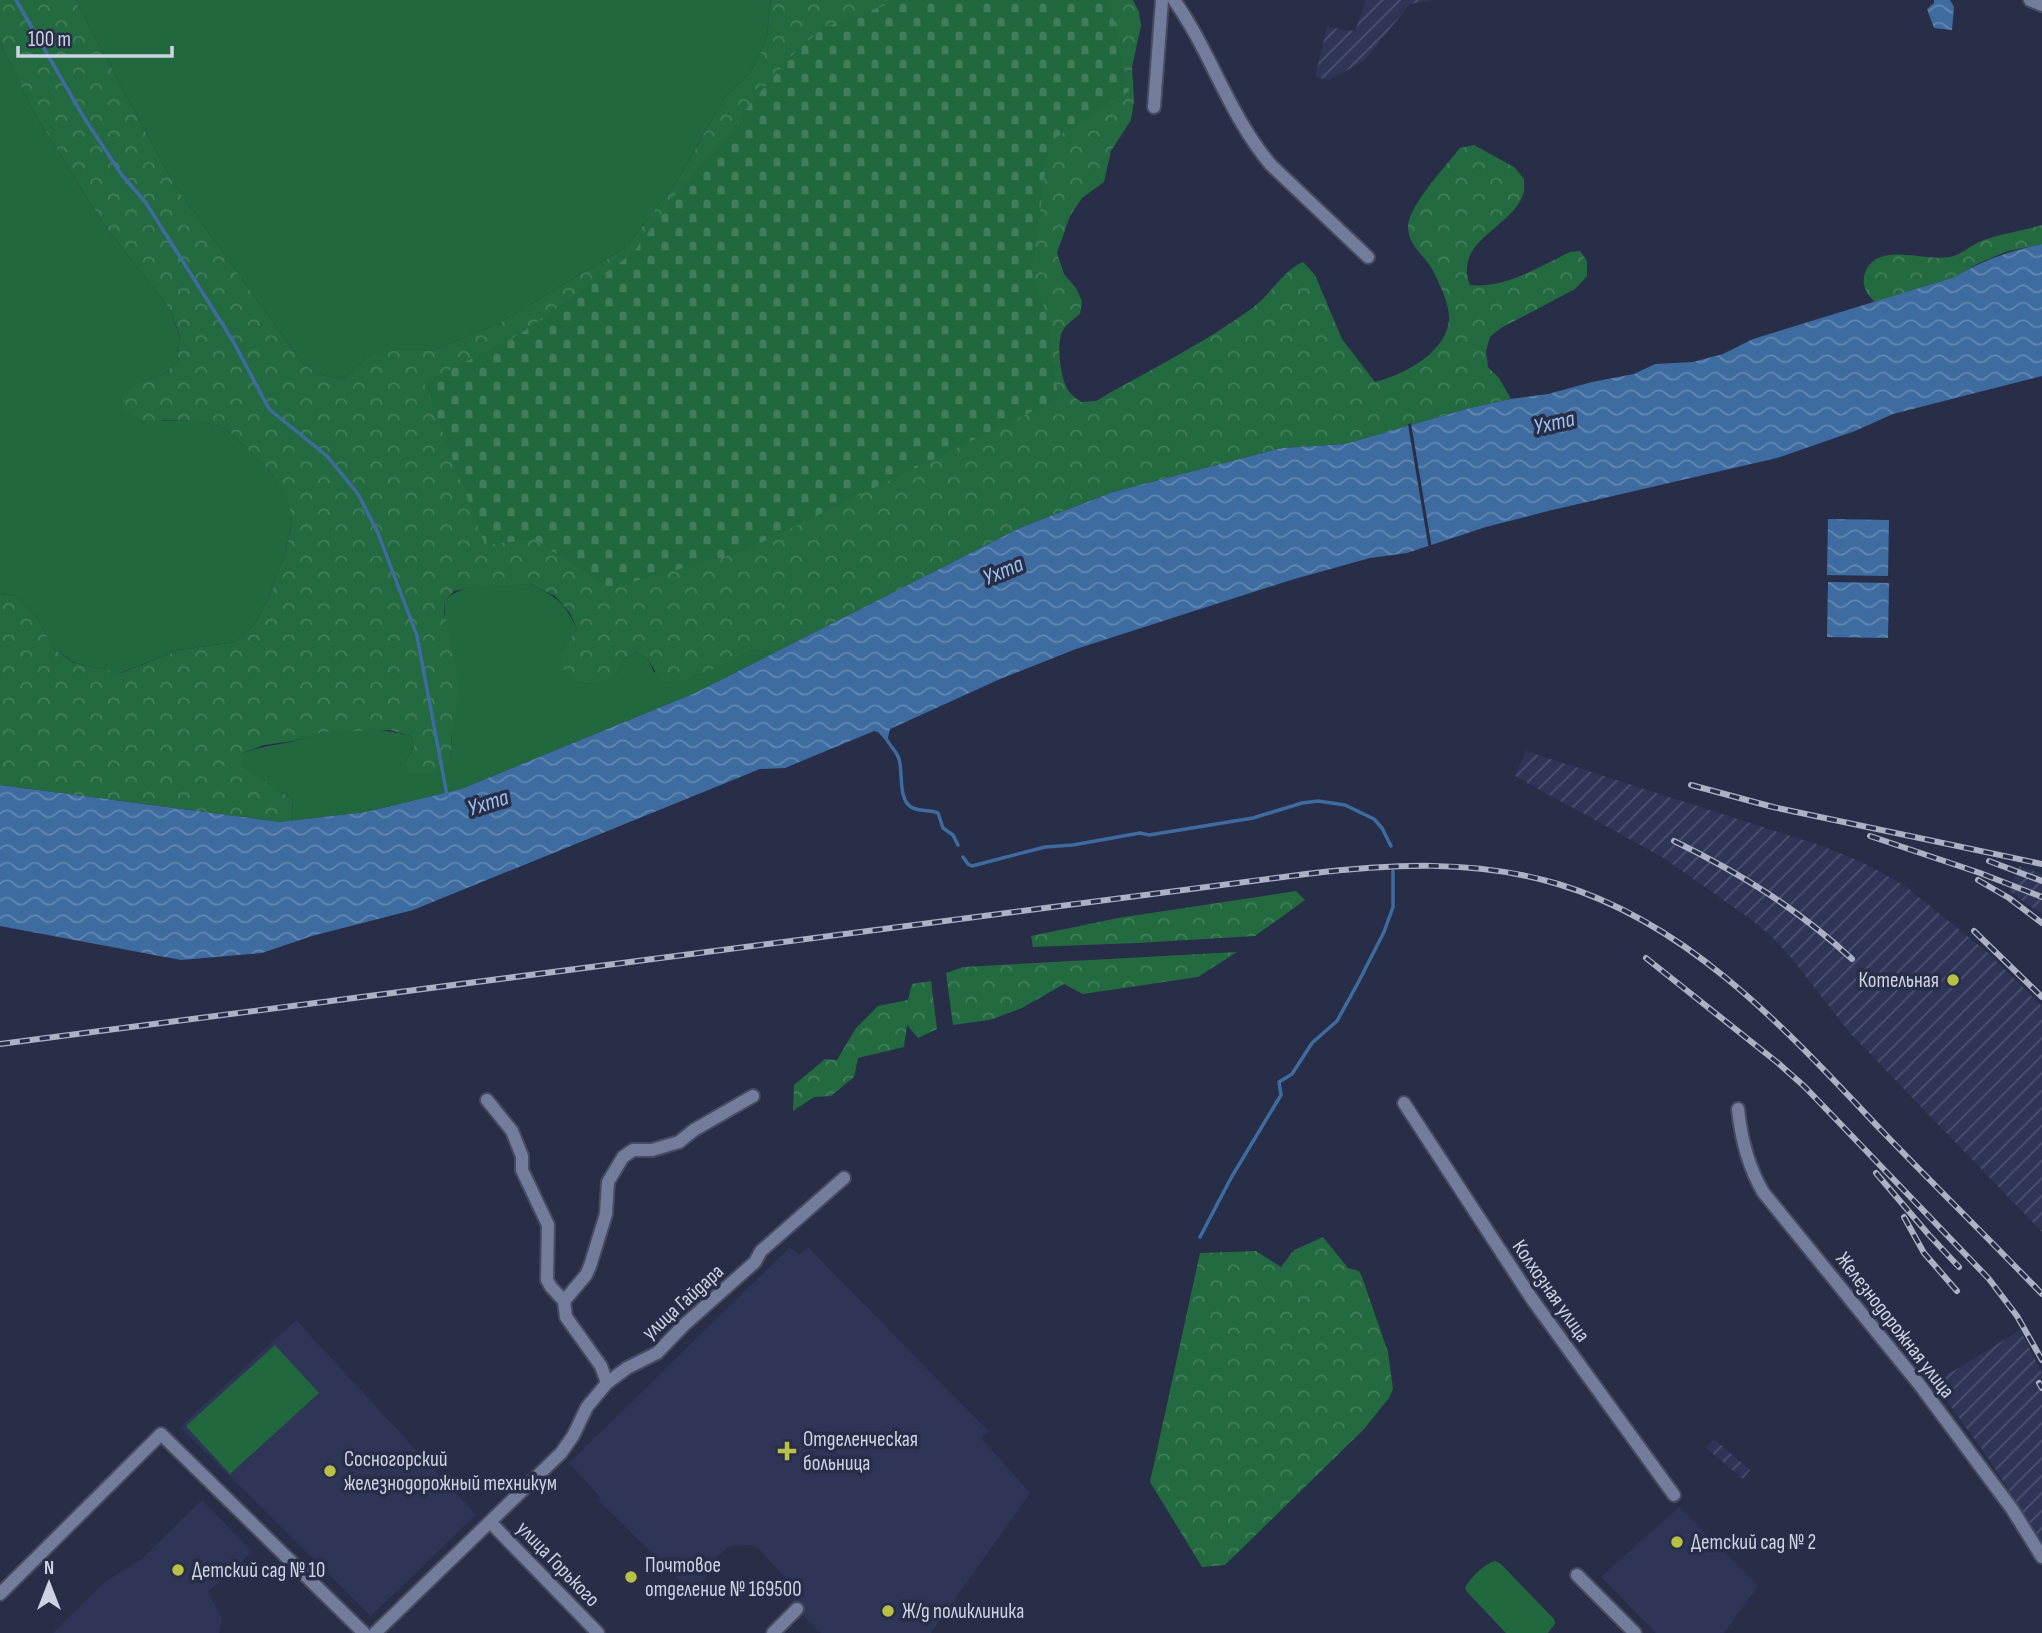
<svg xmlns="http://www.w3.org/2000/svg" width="2042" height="1633" font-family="'Sofia Sans Condensed',sans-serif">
	<defs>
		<pattern id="industrial-furrows" width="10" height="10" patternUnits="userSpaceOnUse" patternTransform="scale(1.75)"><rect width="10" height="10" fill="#2e3556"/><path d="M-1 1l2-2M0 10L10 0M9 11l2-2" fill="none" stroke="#4b516e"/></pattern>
		<pattern id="forest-crowns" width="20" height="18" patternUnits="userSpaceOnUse" patternTransform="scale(1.75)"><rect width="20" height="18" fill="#236a41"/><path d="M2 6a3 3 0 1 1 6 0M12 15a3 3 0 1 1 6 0" fill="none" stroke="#427e5c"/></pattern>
		<pattern id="cemetery-stones" width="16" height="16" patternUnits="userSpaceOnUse" patternTransform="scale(1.75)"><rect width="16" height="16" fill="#21683f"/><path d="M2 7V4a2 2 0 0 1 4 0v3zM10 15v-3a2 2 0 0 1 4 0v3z" fill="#407d5b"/></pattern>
		<pattern id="water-waves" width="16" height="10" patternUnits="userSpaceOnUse" patternTransform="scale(1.75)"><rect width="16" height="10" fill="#3e6ca0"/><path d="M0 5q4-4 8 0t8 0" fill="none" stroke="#6287b1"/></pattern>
	</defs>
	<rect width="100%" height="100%" fill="#282e48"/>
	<g fill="#2e3556">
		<polygon points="790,1247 799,1255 808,1247 988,1431 981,1438 1030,1493 931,1633 821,1633 791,1603 797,1593 788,1581 758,1548 750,1545 730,1546 709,1563 712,1567 704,1580 687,1593 677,1577 598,1500 600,1497 569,1463"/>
		<polygon points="296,1320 476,1515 371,1616 180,1427"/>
		<polygon points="202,1500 252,1552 208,1592 222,1619 219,1633 53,1633 106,1581 142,1559"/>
		<polygon points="1679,1507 1758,1586 1724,1633 1656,1633 1601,1577"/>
	</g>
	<g fill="url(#industrial-furrows)">
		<polygon points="1366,0 1434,0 1410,4 1364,61 1329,80 1315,77 1327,27 1355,31"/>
		<polygon points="1526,751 1822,846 1860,861 1904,885 1987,952 2042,1006 2042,1232 1850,1033 1793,960 1772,937 1749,918 1662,857 1515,776"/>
		<polygon points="2019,866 2042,874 2042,914 2009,891"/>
		<polygon points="2020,1330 2042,1373 2042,1542 1988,1458 1934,1383"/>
		<polygon points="1714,1439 1750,1470 1743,1479 1706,1448"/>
	</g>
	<g fill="#21683f">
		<polygon points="75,0 771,0 767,36 758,59 748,75 725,97 676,183 625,248 498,324 431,351 367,357 344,379 320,375 303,364 173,183"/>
		<polygon points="0,42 31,107 102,222 170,309 180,338 177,361 165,374 140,382 163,421 200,421 226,428 271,472 289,497 292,523 286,550 270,595 255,624 236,642 179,650 120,673 75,663 53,648 37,618 15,596 0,594"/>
		<path d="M530 584C556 596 565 603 577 629L562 650 616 674 623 659 636 652 648 659 654 672 693 677 753 650H763L772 654 695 693 461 789 366 812 291 821 293 800 243 766V753C259 747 274 745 291 742 302 739 312 734 323 732 351 727 383 728 411 736L414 746 406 762 450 761 452 733 444 600C467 581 501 585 530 584Z"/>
		<polygon points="275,1345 319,1393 230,1474 186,1426"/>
		<path d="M1495 1561 1500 1563 1554 1619 1555 1624 1548 1633H1506L1467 1592 1465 1588C1470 1578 1484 1564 1495 1561Z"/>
	</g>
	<g fill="url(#forest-crowns)">
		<path d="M0 0H75L173 183 303 364 320 375 344 379 367 357 385 351H431L498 324 625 248 676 183 725 97 748 75 758 59 767 36 771 0H1133L1139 12 1141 26 1132 67 1134 100 1131 120 1111 151 1104 182 1082 198 1070 216 1057 253 1064 274 1076 288 1082 301 1080 314C1074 319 1068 323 1063 330 1056 342 1060 378 1068 390 1071 395 1077 399 1081 402L1096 401C1147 371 1203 344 1251 309 1271 295 1281 272 1303 262L1315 275 1342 339 1375 382C1403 375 1446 353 1449 320 1450 304 1439 283 1432 269 1424 255 1409 246 1408 228 1407 207 1446 166 1460 148L1474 145 1514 167 1524 179C1524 184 1525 191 1523 195 1510 229 1453 241 1470 285 1505 289 1538 267 1570 252L1580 251 1587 261V276L1575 289 1501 328 1490 337 1486 351 1488 367 1499 378 1511 399 1470 408 1345 444 1282 448 1113 492 1022 527 772 654 763 650H753C724 663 693 683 661 681L648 659 636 652 623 659 616 674 600 683 576 681 561 666 562 650 577 629 570 613 555 596 530 584 474 587 454 591 444 601V612L460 688 452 733 450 761C436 774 426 776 408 773L406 762 414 746 411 736 390 730 323 732 293 741 264 745 243 753V766L293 800 291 821 280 822 0 785V594L15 596 37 618 53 648 74 663 121 673 179 650 236 642 255 624 270 595 286 550 292 523 288 497 271 472 226 428 200 421 139 420 123 409 121 396 140 382 165 374 177 361 180 337 170 309 102 222 31 107 0 42Z"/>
		<path d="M2042 225V244L2008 251 1977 264 1955 277 1875 302C1867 295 1861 285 1865 273 1877 240 1925 262 1950 257 1960 255 1969 247 1979 242 1998 234 2022 231 2042 225Z"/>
		<polygon points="1296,891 1305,900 1255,936 1137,943 1033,947 1031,936 1118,918"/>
		<polygon points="1237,952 1198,977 1083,994 1064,984 1022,1008 990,1020 953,1025 946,973 963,967"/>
		<polygon points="931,981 937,1029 918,1038 907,1025 904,1047 858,1058 854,1077 831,1096 814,1097 793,1111 794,1085 825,1059 837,1060 856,1028 878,1006 908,1000 912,984"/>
		<polygon points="1323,1237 1348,1268 1359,1271 1362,1277 1388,1352 1393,1389 1389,1398 1364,1429 1225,1565 1202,1567 1150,1482 1200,1253 1256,1251 1281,1267 1294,1250"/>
	</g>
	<polygon fill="url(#cemetery-stones)" points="899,0 1109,0 1129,91 1049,142 1032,272 1049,322 1058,399 742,552 610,588 534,539 485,545 424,383 520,334 633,253 683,184 729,137 750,104 795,52 823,28"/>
	<g fill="url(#water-waves)">
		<polygon points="1934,0 1950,0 1954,7 1952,30 1934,28 1927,9 1934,3"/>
		<path d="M2042 244V376L1893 414 1855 431 1777 458 1548 511 1486 527 1407 553 1370 558 1291 580 1076 649 1000 679 899 725 890 729 887 742 878 732 874 731 785 768 760 769 413 910 312 936 262 953 181 960 0 926V785L280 822 366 812 461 789 695 693 1022 527 1113 492 1282 448 1345 444 1470 408 1511 399 1548 394 1592 382 1634 374 1655 364 1693 362 1723 354 1753 339 1955 277C1983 260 2010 251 2042 244Z"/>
		<polygon points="1828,519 1889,520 1888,576 1827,575"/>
		<polygon points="1828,582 1889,583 1888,638 1827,637"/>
	</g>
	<polygon fill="#282e48" points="1411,423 1432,549 1429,550 1408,424"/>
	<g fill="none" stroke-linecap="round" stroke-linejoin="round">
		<g stroke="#3e6ca0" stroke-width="3.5">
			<polyline points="16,0 83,116 121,174 146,203 233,341 269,409 327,456 358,494 378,533 417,636 447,795"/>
			<path d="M887 740C891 747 897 752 899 759 903 772 898 799 911 807 918 812 930 809 938 813L943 828 953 835 958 845"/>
			<polyline points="963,857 968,864 972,866 1045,847 1073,845 1140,833 1149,835 1253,818 1302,803 1318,801 1345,805 1374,819 1382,828 1391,846"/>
			<polyline points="1200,1237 1231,1178 1281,1095 1279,1082 1292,1074 1312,1043 1337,1021 1359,981 1384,932 1393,907 1393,871"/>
		</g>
		<defs>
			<g id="minor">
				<path d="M1174 0C1211 52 1229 116 1271 165L1368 257"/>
				<polyline points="2030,0 2042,5"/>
				<polyline points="1154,107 1162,0"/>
				<polyline points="487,1100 512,1131 522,1156 522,1170 548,1225 547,1280 551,1287 564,1301 566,1317 601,1366 607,1383"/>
				<polyline points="1404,1103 1532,1299 1674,1495"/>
				<path d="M1738 1109C1741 1139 1748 1166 1763 1192L1919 1384 2012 1509 2042 1557"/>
				<polyline points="564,1301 586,1275 590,1266 606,1214 608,1182 623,1157 633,1150 652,1150 679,1142 694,1130 753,1096"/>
				<polyline points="490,1522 598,1633"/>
				<polyline points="1577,1575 1635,1633"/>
				<polyline points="0,1594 161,1434 364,1633"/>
				<polyline points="375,1633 561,1453 573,1436 587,1407 607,1383 627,1368 657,1353 684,1325 755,1262 761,1251 844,1178"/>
				<polyline points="773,1633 797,1609"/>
			</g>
		</defs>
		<use href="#minor" stroke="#464b61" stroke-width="16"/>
		<use href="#minor" stroke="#747c9b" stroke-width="12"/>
		<defs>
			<g id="rail">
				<polyline points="1691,785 1773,807 2042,864"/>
				<polyline points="1870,836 1980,873 2042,897"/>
				<path d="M1674 841C1740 873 1798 909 1852 959"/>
				<polyline points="1989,861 2042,881"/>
				<polyline points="1978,880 2009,898 2042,923"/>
				<polyline points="1974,931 2042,997"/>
				<polyline points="1646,958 1778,1063 1805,1087 1989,1279 2017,1316 2042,1360"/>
				<path d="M0 1044 1306 874C1391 864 1474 859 1558 884 1692 924 1789 1033 1882 1131 1935 1186 1989 1239 2042 1294"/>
				<polyline points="1876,1173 1929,1235 1959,1267"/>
				<polyline points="1904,1217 1924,1253 1957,1291"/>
				<polyline points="2039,1383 2042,1388"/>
			</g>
		</defs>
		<use href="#rail" stroke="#acb1c4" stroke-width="6"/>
		<use href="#rail" stroke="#282e48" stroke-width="3.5" stroke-dasharray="10" stroke-linecap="butt"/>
	</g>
	<g fill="#b9c046" stroke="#282e48" stroke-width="2.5">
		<circle cx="1953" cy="980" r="7"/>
		<path d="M783.5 1440.5h7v7h7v7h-7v7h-7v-7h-7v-7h7z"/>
		<circle cx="330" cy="1471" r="7"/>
		<circle cx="1677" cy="1542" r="7"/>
		<circle cx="178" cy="1570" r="7"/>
		<circle cx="631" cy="1577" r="7"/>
		<circle cx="888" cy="1611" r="7"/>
	</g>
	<g text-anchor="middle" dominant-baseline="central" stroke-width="7" stroke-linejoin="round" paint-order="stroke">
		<g font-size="21" fill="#ced3e4" stroke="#282e48" text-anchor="start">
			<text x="1939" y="980" text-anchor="end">Котельная</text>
			<text x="803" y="1439">Отделенческая<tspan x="803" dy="24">больница</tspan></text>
			<text x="344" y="1459">Сосногорский<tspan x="344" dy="24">железнодорожный техникум</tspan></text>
			<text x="1691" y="1542">Детский сад № 2</text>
			<text x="645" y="1565">Почтовое<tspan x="645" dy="24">отделение № 169500</tspan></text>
			<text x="192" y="1570">Детский сад № 10</text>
			<text x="902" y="1611">Ж/д поликлиника</text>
		</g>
		<g font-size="21" fill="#ced3e4" stroke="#282e48">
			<text transform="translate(1551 1291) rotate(55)">Колхозная улица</text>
			<text transform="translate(683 1302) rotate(-42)">улица Гайдара</text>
			<text transform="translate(1895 1325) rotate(52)">Железнодорожная улица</text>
			<text transform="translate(558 1564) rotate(46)">улица Горького</text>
		</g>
		<g font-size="23" font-style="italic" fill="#9dc3f0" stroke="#282e48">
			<text transform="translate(1554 423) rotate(-13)">Ухта</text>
			<text transform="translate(1003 571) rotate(-23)">Ухта</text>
			<text transform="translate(488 803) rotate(-18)">Ухта</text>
		</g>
	</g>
	<g transform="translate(49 1584)" stroke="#282e48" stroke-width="5" paint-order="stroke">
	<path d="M0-5L12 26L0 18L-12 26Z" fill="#ced3e4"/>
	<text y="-10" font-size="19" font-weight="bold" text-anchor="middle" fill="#ced3e4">N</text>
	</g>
	<path d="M18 46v10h154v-10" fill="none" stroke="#ced3e4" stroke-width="3.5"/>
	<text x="28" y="46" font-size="21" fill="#ced3e4" stroke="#282e48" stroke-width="5" paint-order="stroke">100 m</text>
</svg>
